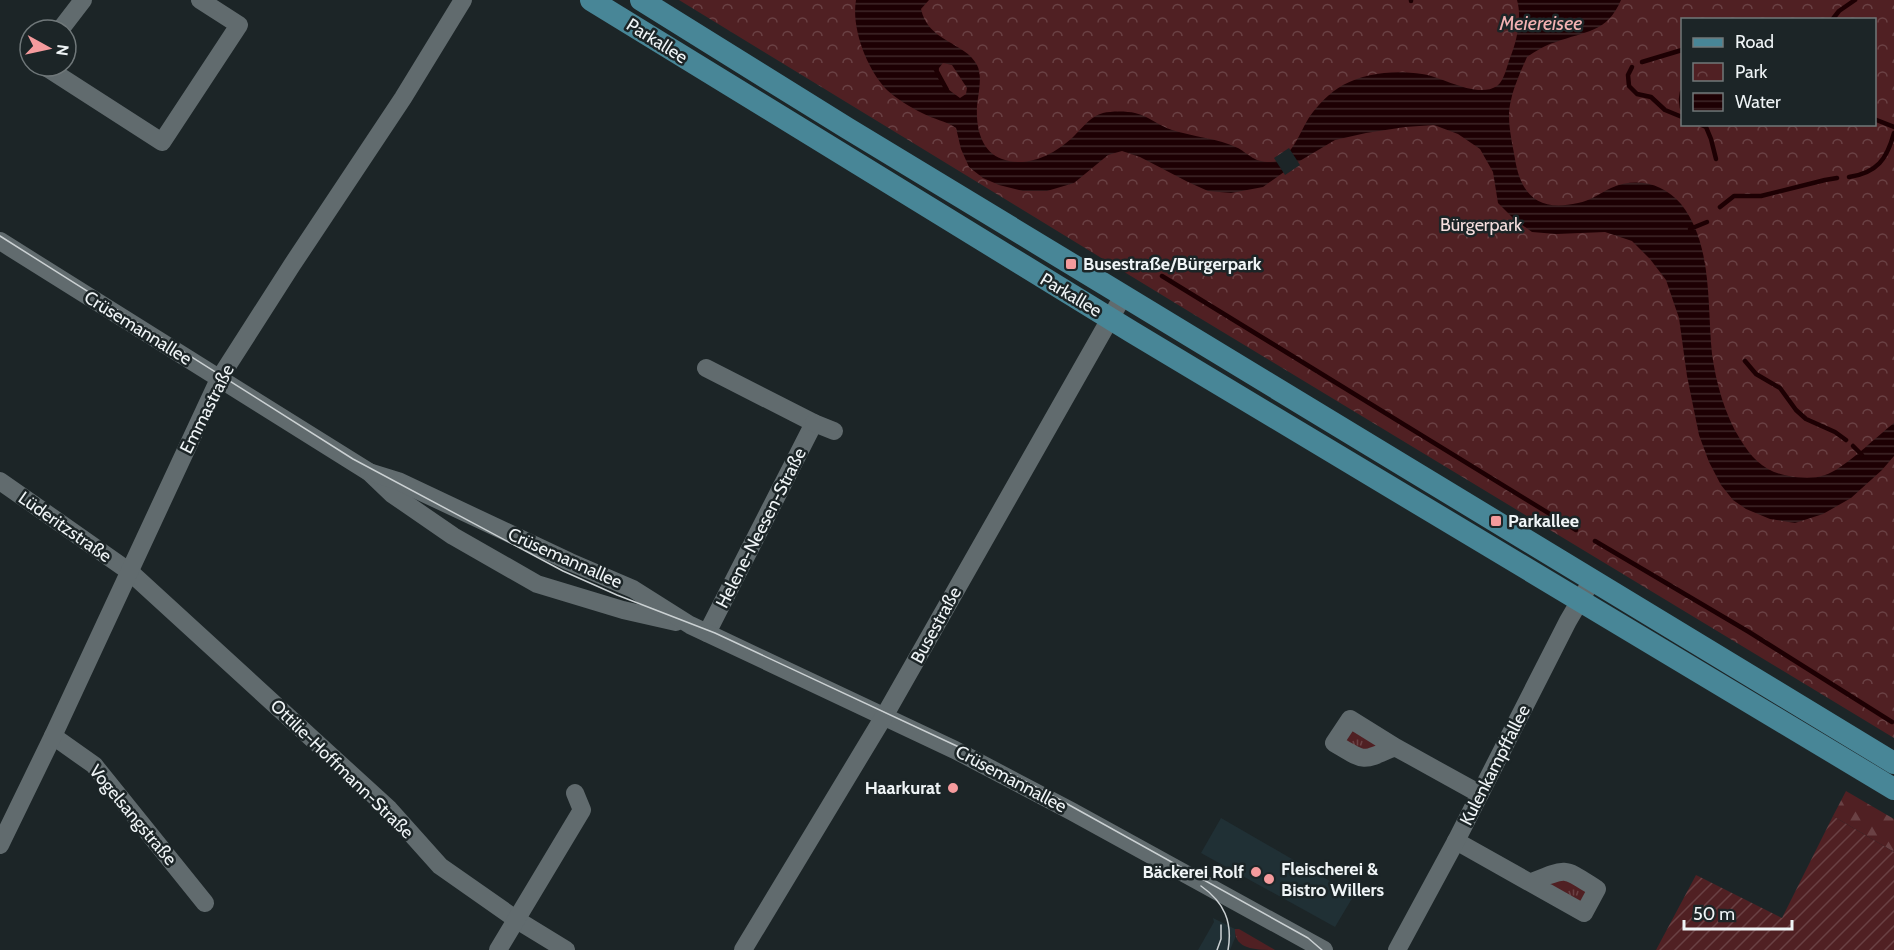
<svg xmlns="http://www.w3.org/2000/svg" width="1894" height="950" font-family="Cabin,sans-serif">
	<defs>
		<pattern id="grass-tufts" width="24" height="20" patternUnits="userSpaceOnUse" patternTransform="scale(1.5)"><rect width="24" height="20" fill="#502023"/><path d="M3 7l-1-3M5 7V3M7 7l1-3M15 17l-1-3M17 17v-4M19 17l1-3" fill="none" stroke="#6a4144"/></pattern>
		<pattern id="forest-firs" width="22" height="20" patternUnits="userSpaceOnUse" patternTransform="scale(1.5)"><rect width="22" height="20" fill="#502023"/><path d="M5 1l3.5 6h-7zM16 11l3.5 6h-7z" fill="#6a4144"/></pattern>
		<pattern id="park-crowns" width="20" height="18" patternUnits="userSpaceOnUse" patternTransform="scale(1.5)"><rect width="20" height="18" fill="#502023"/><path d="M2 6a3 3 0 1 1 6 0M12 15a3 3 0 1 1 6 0" fill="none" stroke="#6a4144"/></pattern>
		<pattern id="garden-furrows" width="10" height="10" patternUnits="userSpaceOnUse" patternTransform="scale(1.5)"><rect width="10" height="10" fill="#502023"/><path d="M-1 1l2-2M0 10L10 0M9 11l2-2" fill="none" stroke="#6a4144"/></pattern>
		<pattern id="water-rules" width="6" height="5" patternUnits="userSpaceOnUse" patternTransform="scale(1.5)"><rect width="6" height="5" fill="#1d0003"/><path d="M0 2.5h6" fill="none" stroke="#3e2628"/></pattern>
	</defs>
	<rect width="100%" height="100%" fill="#1c2527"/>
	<g fill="#203035">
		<polygon points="1221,818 1354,895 1335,927 1201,853"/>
		<polygon points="1213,918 1235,929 1235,938 1230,950 1198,950 1214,922"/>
	</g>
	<g fill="url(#grass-tufts)">
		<polygon points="1352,728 1383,744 1368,753 1347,743 1345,738"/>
		<polygon points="1568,878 1587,892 1582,902 1577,902 1549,883"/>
		<path d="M1235 929H1239L1275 950C1257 950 1234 950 1235 929Z"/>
	</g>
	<polygon fill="url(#forest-firs)" points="1846,791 1894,819 1894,852 1833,816"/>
	<path fill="url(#park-crowns)" fill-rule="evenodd" d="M679 0H1894V738L1198 317ZM1682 20H1874V124H1682Z"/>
	<polygon fill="url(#garden-furrows)" points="1833,816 1894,852 1894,950 1656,950 1696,875 1782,918"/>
	<path fill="url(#water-rules)" fill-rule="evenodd" d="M856 0H929L921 9C928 42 965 42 977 65 983 77 978 94 977 106 976 126 980 151 1002 159 1028 169 1057 153 1075 135 1084 126 1091 116 1103 113 1111 111 1127 111 1135 113 1149 116 1159 126 1172 130 1193 137 1218 138 1238 148 1250 155 1254 162 1270 162 1291 162 1300 131 1310 116 1319 104 1329 93 1343 85 1367 72 1396 70 1422 74 1443 77 1477 99 1497 86 1504 81 1507 66 1510 58 1517 41 1522 17 1517 0H1621C1607 33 1585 31 1556 42 1545 45 1536 51 1527 57 1521 71 1514 86 1511 100 1506 119 1512 141 1515 159 1521 196 1539 212 1578 203 1590 201 1600 193 1611 188 1636 177 1663 183 1681 204 1713 244 1707 305 1712 354 1716 383 1725 415 1740 439 1753 460 1765 472 1789 476 1800 478 1814 479 1825 475 1843 470 1877 436 1894 423V456L1882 470 1851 498 1823 514 1795 523 1770 519 1746 509 1733 500 1721 485 1709 462 1699 435 1687 376 1679 318 1666 280 1650 259 1632 241 1605 232 1556 234 1532 232 1514 219 1498 203 1493 172 1480 149 1458 134 1434 125 1405 127 1366 133 1335 140 1298 162 1263 187 1231 193 1208 191 1188 182 1140 157 1122 151 1108 155 1074 183 1047 191H1023L999 185 983 178 969 167 961 149 956 128C946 121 933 119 922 113 912 108 895 98 887 90 867 70 851 28 856 0ZM943 63 952 65 967 88 966 94 960 98 945 87 938 77 939 68Z"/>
	<polygon fill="#1c2527" points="1289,148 1300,165 1285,175 1274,158"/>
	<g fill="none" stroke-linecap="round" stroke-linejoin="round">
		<g stroke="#1d0003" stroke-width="4.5">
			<polyline points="1411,0 1411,1"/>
			<polyline points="1832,20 1839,11 1855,0"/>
			<polyline points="1642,62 1682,50"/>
			<polyline points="1632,67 1628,75 1629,86 1637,94 1651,97 1665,110 1682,117"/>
			<polyline points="935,68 947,90"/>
			<polyline points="1682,92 1681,99 1682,108"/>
			<polyline points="1874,119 1894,127"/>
			<polyline points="1700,124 1706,127 1711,139 1716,159"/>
			<path d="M1849 177C1877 173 1887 159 1894 133"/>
			<polyline points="1720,207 1734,196 1761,196 1825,180 1837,178"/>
			<polyline points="1690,229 1707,222"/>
			<polyline points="1162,276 1576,530"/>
			<polyline points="1745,361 1756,374 1780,388 1796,410 1806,419 1835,432 1846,440"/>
			<polyline points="1853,446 1862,455"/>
			<polyline points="1595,541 1749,632 1892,722"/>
		</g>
		<g stroke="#616b6e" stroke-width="18">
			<polyline points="60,30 83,0"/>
			<polyline points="44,66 162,142 239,25 200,0"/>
			<polyline points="0,241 369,472 392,494 453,536 537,584 623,610 676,622"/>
			<polyline points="706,368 814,423 707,633"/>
			<polyline points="814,423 834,431"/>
			<polyline points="369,472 398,481 570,562 633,589 690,625 955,750 1071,811 1324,950"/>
			<polyline points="0,481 130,572 389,809 440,866 517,920 566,950"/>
			<polyline points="53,736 94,765 205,903"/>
			<path d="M1395 747C1361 762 1366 762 1334 743L1350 719 1395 747 1480 794"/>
			<path d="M1456 841 1584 913 1597 889C1564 868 1568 867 1532 882"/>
			<polyline points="0,845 53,736 219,379 292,265 403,98 463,0"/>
			<polyline points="498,950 582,810 575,793"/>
			<polyline points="743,950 886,713 1123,296"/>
			<polyline points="1397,950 1456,841 1568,621 1592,580"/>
		</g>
		<g stroke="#488697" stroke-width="22">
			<polyline points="591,0 1132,332 1894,789"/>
			<polyline points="641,0 847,128 1894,763"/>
		</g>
		<g stroke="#cbd1d3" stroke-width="1.5">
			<polyline points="0,236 353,459 563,571 617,595 715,633 961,748 1053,796 1308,938 1322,950"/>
			<path d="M1201 886C1224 902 1233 922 1228 950"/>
			<polyline points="1217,950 1221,939 1221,925"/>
		</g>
	</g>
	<g fill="#f59b9d" stroke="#1c2527" stroke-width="2">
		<rect x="1065" y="258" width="12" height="12" rx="3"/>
		<rect x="1490" y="515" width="12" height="12" rx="3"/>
		<circle cx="953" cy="788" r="6"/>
		<circle cx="1256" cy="872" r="6"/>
		<circle cx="1269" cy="879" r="6"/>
	</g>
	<g text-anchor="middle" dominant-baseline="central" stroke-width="5" stroke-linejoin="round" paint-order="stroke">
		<g font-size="18" fill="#eff4f6" stroke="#1c2527">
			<text transform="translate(657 41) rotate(32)">Parkallee</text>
			<text transform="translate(1071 295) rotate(31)">Parkallee</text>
			<text transform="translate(138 328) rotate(32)">Crüsemannallee</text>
			<text transform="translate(207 409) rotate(-63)">Emmastraße</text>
			<text transform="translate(65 527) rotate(35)">Lüderitzstraße</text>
			<text transform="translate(761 528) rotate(-63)">Helene-Neesen-Straße</text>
			<text transform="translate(565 558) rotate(24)">Crüsemannallee</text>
			<text transform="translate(936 625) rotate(-61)">Busestraße</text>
			<text transform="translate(1495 765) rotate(-63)">Kulenkampffallee</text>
			<text transform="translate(342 769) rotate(44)">Ottilie-Hoffmann-Straße</text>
			<text transform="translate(1011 779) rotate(28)">Crüsemannallee</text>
			<text transform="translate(133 815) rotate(50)">Vogelsangstraße</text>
		</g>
		<g font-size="18" fill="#f5dede" stroke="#1c2527">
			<text x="1481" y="225">Bürgerpark</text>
		</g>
		<g font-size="18" font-weight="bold" fill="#eff4f6" stroke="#1c2527" text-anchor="start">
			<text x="1083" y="264">Busestraße/Bürgerpark</text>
			<text x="1508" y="521">Parkallee</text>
			<text x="941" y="788" text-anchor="end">Haarkurat</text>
			<text x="1281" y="869">Fleischerei &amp;<tspan x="1281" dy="21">Bistro Willers</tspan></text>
			<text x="1244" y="872" text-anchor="end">Bäckerei Rolf</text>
		</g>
		<g font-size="20" font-style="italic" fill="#f2b1b2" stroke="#1c2527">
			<text x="1541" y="23">Meiereisee</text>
		</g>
	</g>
	<rect x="1681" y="18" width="195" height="108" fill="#1c2527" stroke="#70787a" stroke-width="1.5"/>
	<rect x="1693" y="38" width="30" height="9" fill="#488697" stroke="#70787a" stroke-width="1.5"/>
	<text x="1735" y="48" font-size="18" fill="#eff4f6">Road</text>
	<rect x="1693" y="63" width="30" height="18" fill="url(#park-crowns)" stroke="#70787a" stroke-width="1.5"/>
	<text x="1735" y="78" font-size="18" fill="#eff4f6">Park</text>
	<rect x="1693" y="93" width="30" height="18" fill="url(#water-rules)" stroke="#70787a" stroke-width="1.5"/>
	<text x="1735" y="108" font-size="18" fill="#eff4f6">Water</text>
	<g transform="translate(48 48) rotate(98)"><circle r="28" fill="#1c2527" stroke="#70787a" stroke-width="1.5"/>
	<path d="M0-4.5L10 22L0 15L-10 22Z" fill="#f59b9d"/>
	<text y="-9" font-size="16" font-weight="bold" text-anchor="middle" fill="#eff4f6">N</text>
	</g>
	<path d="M1684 920v9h108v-9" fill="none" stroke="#eff4f6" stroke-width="3"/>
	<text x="1693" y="920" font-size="18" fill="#eff4f6" stroke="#1c2527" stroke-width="4.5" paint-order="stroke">50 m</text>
</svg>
